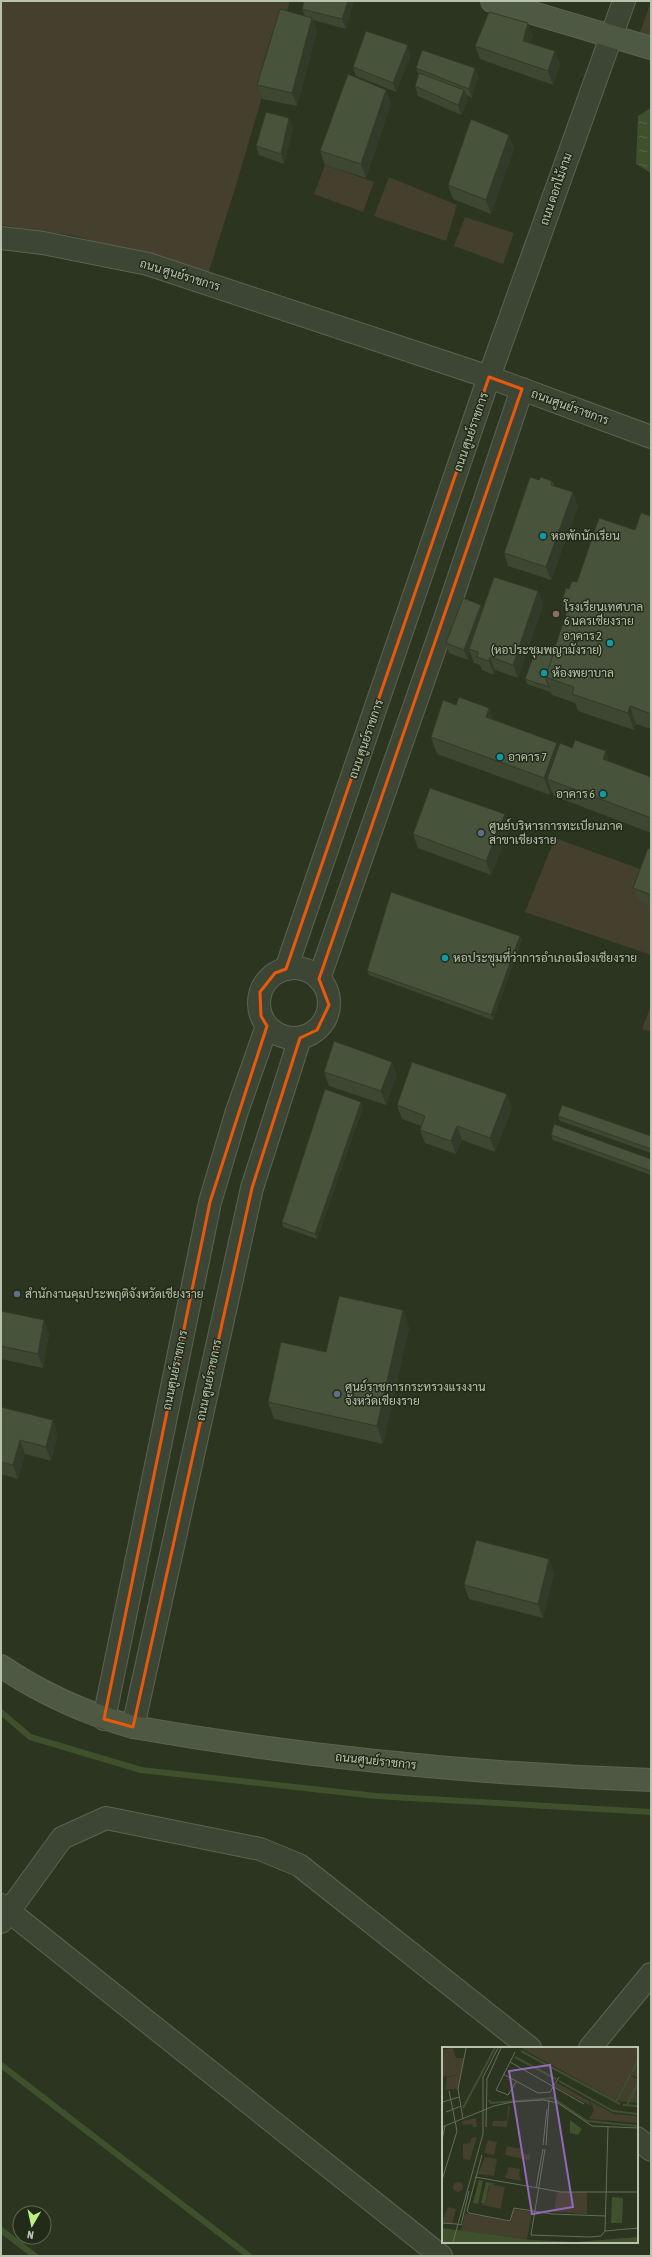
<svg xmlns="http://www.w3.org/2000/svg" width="652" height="2257" font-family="'Asap Condensed',Sarabun,sans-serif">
	<defs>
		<pattern id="water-ripples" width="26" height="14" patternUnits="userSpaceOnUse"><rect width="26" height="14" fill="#3f512c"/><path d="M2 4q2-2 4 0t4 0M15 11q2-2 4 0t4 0" fill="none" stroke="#596848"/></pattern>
	</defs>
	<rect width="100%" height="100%" fill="#2b3520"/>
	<g fill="#453f2d">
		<polygon points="1,1 290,1 235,189 208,274 76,236 1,225"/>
		<polygon points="651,1 651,39 639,35"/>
		<polygon points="325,165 374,182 363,212 314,194"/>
		<polygon points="389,177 457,205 446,241 374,216"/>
		<polygon points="465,217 514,233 503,264 454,246"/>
		<polygon points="555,838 651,873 651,955 525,912"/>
		<polygon points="651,1006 651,1032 642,1029"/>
	</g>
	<polygon fill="url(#water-ripples)" points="651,108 651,173 636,164 638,116"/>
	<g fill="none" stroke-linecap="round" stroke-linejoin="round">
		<g stroke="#3f512c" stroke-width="6">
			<polyline points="1,1712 30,1737 141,1770 376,1796 651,1812"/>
			<polyline points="1,2065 249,2256"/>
			<polyline points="1,2230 35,2256"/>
		</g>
		<defs>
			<g id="street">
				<polyline points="1,238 43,243 148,264 489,377 651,437"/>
				<circle cx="294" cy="1003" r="35"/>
				<polyline points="286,969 489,377 624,1"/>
				<polyline points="319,979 446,616 522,389"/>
				<polyline points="104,1719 210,1202 237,1111 267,1026"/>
				<polyline points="133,1727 252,1188 300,1038"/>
				<polyline points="1,1905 441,2256"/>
				<polyline points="1,1922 62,1838 106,1818 260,1849 299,1865 530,2048"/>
				<polyline points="590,2048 651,1974"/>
				<polyline points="637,2138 651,2150"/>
			</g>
			<g id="secondary">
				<polyline points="492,1 651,48"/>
				<path d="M1 1666C42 1694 85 1713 133 1727 304 1757 477 1774 651 1780"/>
			</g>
		</defs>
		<use href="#street" stroke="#5b6451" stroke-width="24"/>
		<use href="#secondary" stroke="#5b6451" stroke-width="24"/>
		<use href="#street" stroke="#3d4634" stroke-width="22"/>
		<use href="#secondary" stroke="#4d5942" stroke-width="22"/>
	</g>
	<g fill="#3d4732">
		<polygon points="354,1 346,29 313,20 317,31 297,106 262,99 257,85 305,16 302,9"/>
		<polygon points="533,36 531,43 555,51 560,65 553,85 480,59 475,46"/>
		<polygon points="411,55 396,92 356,76 353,67"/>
		<polygon points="416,68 475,68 478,77 472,98 466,95 468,100 461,115 418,96 415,86 419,76"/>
		<polygon points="386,90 391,104 366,178 325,165 320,151"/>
		<polygon points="289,118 293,128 284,164 259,155 256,146"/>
		<polygon points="509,135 514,149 491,214 453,199 448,185"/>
		<polygon points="539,480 552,481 554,485 578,506 551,580 508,566 504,553"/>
		<polygon points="651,516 651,729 636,724 634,730 578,711 575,703 552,695 550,692 527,684 525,679 553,655 566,614 562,600 569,589"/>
		<polygon points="538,591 543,605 518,678 495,670 494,675 482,670 480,665 474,663 470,652 468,660 449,653 446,643 481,605 483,610"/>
		<polygon points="456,705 489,708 493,719 557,743 558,747 572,748 606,751 609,762 651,777 651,833 554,796 552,791 550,795 437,754 431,737"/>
		<polygon points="510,828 491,875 418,848 413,834"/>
		<polygon points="651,849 651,906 638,901 633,888"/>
		<polygon points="520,936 522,940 493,1020 369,975 367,971"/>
		<polygon points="392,1062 397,1075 386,1105 329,1086 324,1072"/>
		<polygon points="507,1094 512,1108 495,1152 462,1140 456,1154 425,1143 420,1130 421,1126 402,1119 397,1105"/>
		<polygon points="361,1102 363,1107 317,1239 283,1227 282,1222"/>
		<polygon points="558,1116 651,1136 651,1153 560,1121"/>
		<polygon points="551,1135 651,1159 651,1175 553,1140"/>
		<polygon points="403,1310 409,1328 383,1444 274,1419 268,1402 326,1352"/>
		<polygon points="1,1311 44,1320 49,1334 43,1368 1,1359"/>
		<polygon points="1,1407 58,1434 51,1461 25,1454 18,1479 1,1474"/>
		<polygon points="549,1559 554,1573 543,1618 469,1599 464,1585"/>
	</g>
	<g fill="#323a29">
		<polygon points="348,1 354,1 346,29 342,19"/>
		<polygon points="312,18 317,31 297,106 292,93"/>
		<polygon points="528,23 533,36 528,55 523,41"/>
		<polygon points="408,45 411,55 396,92 393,83"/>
		<polygon points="555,51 560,65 553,85 548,71"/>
		<polygon points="475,68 478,77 472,98 469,89"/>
		<polygon points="386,90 391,104 366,178 361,164"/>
		<polygon points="464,90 468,100 461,115 458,105"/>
		<polygon points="289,118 293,128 284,164 281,154"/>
		<polygon points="509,135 514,149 491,214 486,200"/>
		<polygon points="573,492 578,506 551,580 546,567"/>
		<polygon points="538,591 543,605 518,678 513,665"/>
		<polygon points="481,605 484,614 469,649 470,652 468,660 464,650"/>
		<polygon points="490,657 495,670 494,675 489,661"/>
		<polygon points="630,706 636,724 634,730 628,713"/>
		<polygon points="489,708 495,726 486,717"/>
		<polygon points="557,743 563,760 547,779 552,791 550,795 544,778"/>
		<polygon points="606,751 612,769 603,759"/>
		<polygon points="505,814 510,828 491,875 486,861"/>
		<polygon points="520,936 522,940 493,1020 491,1015"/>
		<polygon points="392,1062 397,1075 386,1105 381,1091"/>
		<polygon points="507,1094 512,1108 495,1152 490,1138"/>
		<polygon points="361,1102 363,1107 317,1239 315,1234"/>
		<polygon points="457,1126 462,1140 456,1154 451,1141"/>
		<polygon points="403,1310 409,1328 383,1444 377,1426"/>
		<polygon points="44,1320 49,1334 43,1368 38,1354"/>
		<polygon points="53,1420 58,1434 51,1461 46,1447"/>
		<polygon points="20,1440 25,1454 18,1479 13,1465"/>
		<polygon points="549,1559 554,1573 543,1618 538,1604"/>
	</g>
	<g fill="#47533a" stroke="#323a29">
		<polygon points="304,1 348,1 342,19 302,9"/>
		<polygon points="280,9 312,18 292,93 257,85"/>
		<polygon points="489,12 528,23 523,41 555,51 548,71 475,46"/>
		<polygon points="366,31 408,45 393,83 353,67"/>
		<polygon points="422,50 475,68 469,89 416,68"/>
		<polygon points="419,73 464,90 458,105 415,86"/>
		<polygon points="348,74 386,90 361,164 320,151"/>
		<polygon points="266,112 289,118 281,154 256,146"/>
		<polygon points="471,119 509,135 486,200 448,185"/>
		<polygon points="530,477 539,480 541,477 552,481 551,485 573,492 546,567 504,553"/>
		<polygon points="641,513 651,516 651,714 630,706 628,713 572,694 574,687 545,677 568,608 564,607 565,601 562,600 566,588 569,589 572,581 577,582 599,518 635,530"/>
		<polygon points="494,577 538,591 513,665 490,657 489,661 477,657 478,652 469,649"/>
		<polygon points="463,598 481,605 464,650 446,643"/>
		<polygon points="536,649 553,655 545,677 549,687 525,679"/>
		<polygon points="459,697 489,708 486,717 557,743 544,778 431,737 443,700 456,705"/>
		<polygon points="575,740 606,751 603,759 651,777 651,818 547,779 560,743 572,748"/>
		<polygon points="430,788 505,814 486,861 413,834"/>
		<polygon points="648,848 651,849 651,895 633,888"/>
		<polygon points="391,892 520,936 491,1015 367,971"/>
		<polygon points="334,1041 392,1062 381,1091 324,1072"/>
		<polygon points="412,1062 507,1094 490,1138 457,1126 451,1141 420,1130 425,1116 397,1105"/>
		<polygon points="325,1089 361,1102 315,1234 282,1222"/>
		<polygon points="562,1105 651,1136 651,1149 558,1116"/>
		<polygon points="554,1124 651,1159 651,1171 551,1135"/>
		<polygon points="339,1296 403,1310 377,1426 268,1402 281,1342 326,1352"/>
		<polygon points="1,1311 44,1320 38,1354 1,1346"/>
		<polygon points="1,1407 53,1420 46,1447 20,1440 13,1465 1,1462"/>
		<polygon points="476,1540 549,1559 538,1604 464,1585"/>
	</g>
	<path fill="none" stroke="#e8590c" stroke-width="3" stroke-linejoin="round" d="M489 377 522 389 319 979 329 1005 317 1030 300 1038 252 1188 133 1727 104 1719 210 1202 267 1026 261 1016 260 992 275 973 286 969Z"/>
	<g fill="#0f9aa8" stroke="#222a19" stroke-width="1.5">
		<circle cx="543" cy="536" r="4"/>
		<circle cx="610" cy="643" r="4"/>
		<circle cx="544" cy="673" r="4"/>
		<circle cx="500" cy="757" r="4"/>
		<circle cx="603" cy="794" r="4"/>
		<circle cx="445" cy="958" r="4"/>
	</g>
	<circle fill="#8d6e63" stroke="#222a19" stroke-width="1.5" cx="556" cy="614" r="4"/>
	<g fill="#5c6f8a" stroke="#222a19" stroke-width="1.5">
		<circle cx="481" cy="833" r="4"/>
		<circle cx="17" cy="1294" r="4"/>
		<circle cx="337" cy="1394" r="4"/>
	</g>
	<g text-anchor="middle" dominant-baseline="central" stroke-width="3" stroke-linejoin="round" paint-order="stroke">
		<g font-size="12" fill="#b8c3ae" stroke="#222a19">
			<text transform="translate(556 189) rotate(-71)">ถนน ดอกไม้งาม</text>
			<text transform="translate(180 275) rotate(17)">ถนน ศูนย์ราชการ</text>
			<text transform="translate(570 407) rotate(20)">ถนนศูนย์ราชการ</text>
			<text transform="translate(471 432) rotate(-71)">ถนน ศูนย์ราชการ</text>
			<text transform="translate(366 739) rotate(-71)">ถนน ศูนย์ราชการ</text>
			<text transform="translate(175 1370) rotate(-78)">ถนนศูนย์ราชการ</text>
			<text transform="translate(209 1380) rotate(-78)">ถนน ศูนย์ราชการ</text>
			<text transform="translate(376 1761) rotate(6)">ถนนศูนย์ราชการ</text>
		</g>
		<g font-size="12" fill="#b8c3ae" stroke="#222a19" text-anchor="start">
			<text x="551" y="536">หอพักนักเรียน</text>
			<text x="564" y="607">โรงเรียนเทศบาล<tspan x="564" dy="14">6 นครเชียงราย</tspan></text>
			<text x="602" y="636" text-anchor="end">อาคาร 2<tspan x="602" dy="14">(หอประชุมพญามังราย)</tspan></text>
			<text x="552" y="673">ห้องพยาบาล</text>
			<text x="508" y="757">อาคาร 7</text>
			<text x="595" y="794" text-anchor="end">อาคาร 6</text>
			<text x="489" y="826">ศูนย์บริหารการทะเบียนภาค<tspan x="489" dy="14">สาขาเชียงราย</tspan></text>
			<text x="453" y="958">หอประชุมที่ว่าการอำเภอเมืองเชียงราย</text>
			<text x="25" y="1294">สำนักงานคุมประพฤติจังหวัดเชียงราย</text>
			<text x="345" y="1387">ศูนย์ราชการกระทรวงแรงงาน<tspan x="345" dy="14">จังหวัดเชียงราย</tspan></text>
		</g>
	</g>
	<g transform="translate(442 2047)">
		<rect width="196" height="196" fill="#2b3520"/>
		<path d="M11 1 14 11H22L16 42 3 43 5 30 16 28 0 30V3ZM79 1H196V31L188 27 173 53ZM189 29 196 32V56L175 54ZM148 54 172 67 196 69V76L147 72 152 63ZM66 59H68L65 80 50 79 51 74H65ZM34 71 35 80H31L30 77 21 78 20 74ZM35 90 28 113 21 112V97L28 96 29 91ZM46 93 55 95 52 108 42 106ZM65 99 80 102 79 106 88 108 87 113 63 108ZM43 110 55 112 52 129 36 127ZM66 120 78 122 77 129 80 134 63 131 64 127 75 129 65 127ZM11 140a5 5 0 1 1 10 0a5 5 0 1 1-10 0ZM48 137 63 140 59 160 61 162 39 158 43 157ZM115 145H145V167L112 165ZM71 162 90 165 85 192 19 184 23 166 69 175Z" fill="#453f2d"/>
		<path d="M6 160 14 162 10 177 0 175Z" fill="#453f2d"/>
		<path d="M115 36 147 54 149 59 112 39Z" fill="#453f2d"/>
		<path d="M128 73 140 82 136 88 128 86ZM37 133 41 134 36 157 31 156ZM44 135 54 137 47 138 43 157 39 156ZM170 150 181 151 180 176H169ZM0 181 90 193 134 195 196 190V195H0Z" fill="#3f512c"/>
		<path fill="none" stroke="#3f512c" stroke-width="2" d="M79 4 178 57M73 10 114 32M190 25 196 14M117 34 171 64 196 67M47 53 49 56 111 51 145 74 196 79M174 54 189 27M181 58 196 59M185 58 196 36M21 61 53 1"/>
		<path fill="none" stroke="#636e59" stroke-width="1" d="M73 5 54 43 66 48 74 35M68 15 142 57M61 27 96 46 108 45 117 30M1 55 17 50M4 65 19 59M21 72 16 42 24 1M0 80 52 59 70 55 101 53 116 56 150 79 196 81M44 80 45 32 59 1M0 93 3 79M101 98 105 62M104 98 107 53M103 102 89 188 148 190 159 189 163 184M40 108 25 164 27 166 68 174 72 161 110 167 164 169M33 130 119 145H196M0 133 15 84 7 44M94 141 101 102M0 176 15 177M15 177 19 178 27 144M163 184 166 80M163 184 196 181M11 195 41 87V30L56 1"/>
		<path fill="#9368b8" fill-opacity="0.15" stroke="#9368b8" stroke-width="2" d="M108 18 131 160 90 167 67 24Z"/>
		<rect width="196" height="196" fill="none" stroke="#b8c3ae" stroke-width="2"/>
	</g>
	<rect width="652" height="2257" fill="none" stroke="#b8c3ae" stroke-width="4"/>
	<g transform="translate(32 2225) rotate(189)"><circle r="19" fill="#222a19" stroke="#5e6755"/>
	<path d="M0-3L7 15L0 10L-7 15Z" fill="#baf284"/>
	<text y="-6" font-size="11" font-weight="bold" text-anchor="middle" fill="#b8c3ae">N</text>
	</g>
</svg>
